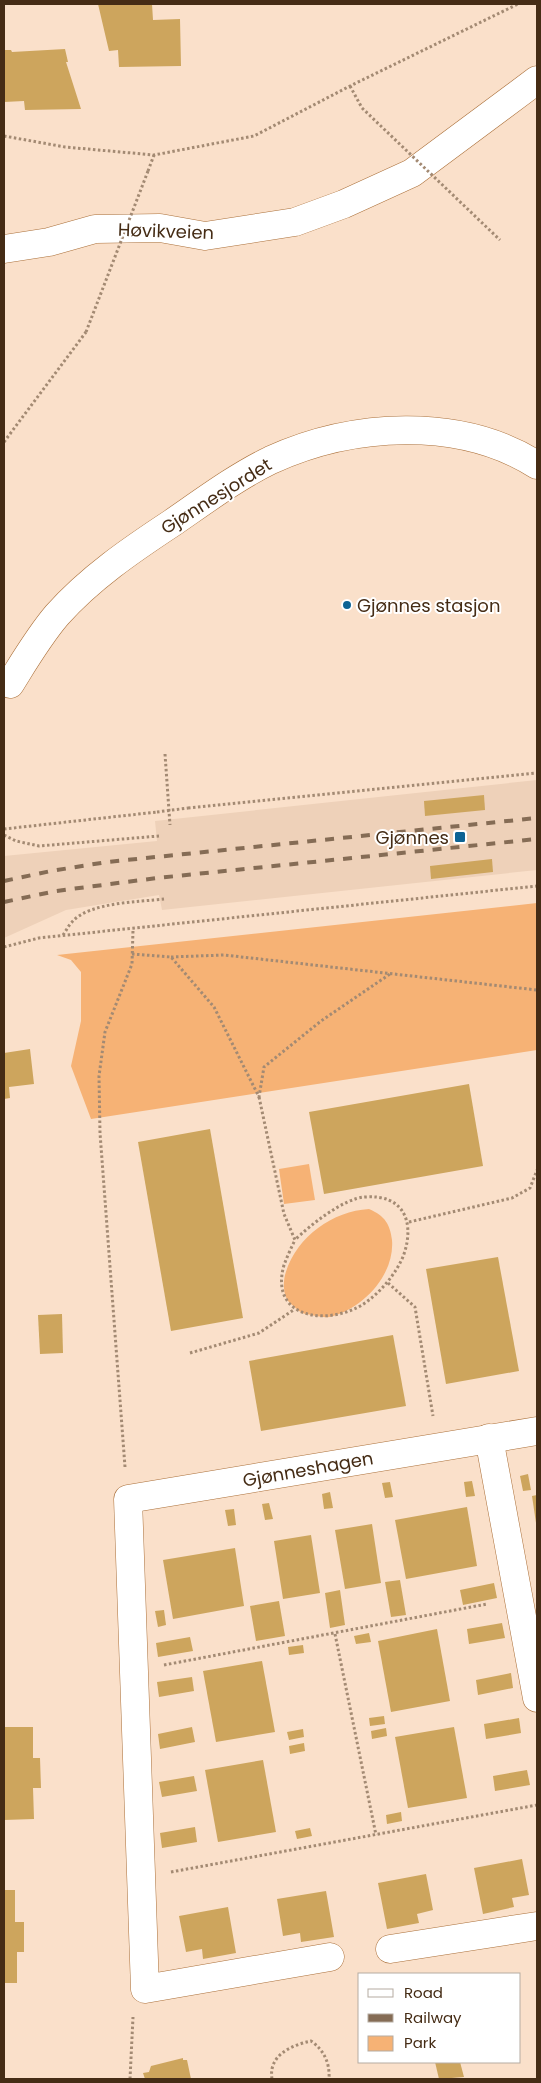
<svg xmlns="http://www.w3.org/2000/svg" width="541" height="2083" font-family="Poppins,sans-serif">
	<rect width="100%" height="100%" fill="#fae0ca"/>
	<polygon fill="#eed1b9" points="537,780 537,870 162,910 159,895 66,910 4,938 4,856 157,841 155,821"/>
	<g fill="#f6b275">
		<polygon points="537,903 537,1050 91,1119 71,1066 81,1021 81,972 71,960 57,955"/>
		<polygon points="309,1164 315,1200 284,1204 279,1169"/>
		<path d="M369 1209C385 1216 390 1224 392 1240 395 1275 362 1310 329 1317 322 1318 313 1315 306 1314 300 1313 296 1308 291 1304 283 1297 283 1284 285 1275 295 1238 332 1211 369 1209Z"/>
	</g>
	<g fill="#cda55d">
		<polygon points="98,4 152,4 153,20 180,19 181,66 119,67 118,50 109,51"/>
		<polygon points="65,49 68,62 66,62 81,109 25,110 24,101 4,102 4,50 11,50 12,52"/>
		<polygon points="484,795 485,810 425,816 424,801"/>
		<polygon points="492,859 493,872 431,879 430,866"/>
		<polygon points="30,1049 34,1084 9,1087 10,1098 4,1099 4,1053"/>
		<polygon points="469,1084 483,1166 324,1194 309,1112"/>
		<polygon points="210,1129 243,1318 171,1331 138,1142"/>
		<polygon points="498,1257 519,1371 446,1384 426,1269"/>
		<polygon points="62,1314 63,1353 40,1354 38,1315"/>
		<polygon points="393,1335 406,1406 261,1431 249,1361"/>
		<polygon points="528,1474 531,1490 523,1491 520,1476"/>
		<polygon points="472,1481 475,1496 466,1497 464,1482"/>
		<polygon points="390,1482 393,1497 385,1498 382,1483"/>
		<polygon points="330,1492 333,1508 324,1509 322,1494"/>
		<polygon points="537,1495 537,1523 536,1523 532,1496"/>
		<polygon points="269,1503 273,1519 265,1520 262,1504"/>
		<polygon points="467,1507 477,1566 406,1579 395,1520"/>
		<polygon points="234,1509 236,1525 228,1526 225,1510"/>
		<polygon points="372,1524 381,1583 345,1589 335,1530"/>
		<polygon points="311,1535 320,1593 283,1599 274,1541"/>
		<polygon points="235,1548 244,1606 173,1619 163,1560"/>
		<polygon points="400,1580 406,1615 391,1617 385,1582"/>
		<polygon points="494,1583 497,1598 463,1605 460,1590"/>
		<polygon points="340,1590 345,1625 330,1628 325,1593"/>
		<polygon points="279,1601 285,1636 256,1641 250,1606"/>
		<polygon points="164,1610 166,1625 158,1627 155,1611"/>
		<polygon points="502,1623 505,1638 469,1644 467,1629"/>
		<polygon points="437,1629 450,1701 391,1712 378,1641"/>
		<polygon points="369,1633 371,1642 356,1644 354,1636"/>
		<polygon points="190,1637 193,1651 158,1657 156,1643"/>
		<polygon points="303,1645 304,1653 289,1655 288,1647"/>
		<polygon points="262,1661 275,1732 216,1742 203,1671"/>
		<polygon points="511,1673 513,1688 478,1695 476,1680"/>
		<polygon points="192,1677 194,1691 159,1697 157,1682"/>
		<polygon points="384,1716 385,1724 370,1726 369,1718"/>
		<polygon points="519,1718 521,1733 486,1739 484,1724"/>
		<polygon points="4,1727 33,1727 33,1758 40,1758 41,1788 33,1788 34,1819 4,1820"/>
		<polygon points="192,1727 195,1742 160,1749 158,1734"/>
		<polygon points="454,1727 467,1798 408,1808 395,1737"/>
		<polygon points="386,1728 387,1736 372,1739 371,1731"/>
		<polygon points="303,1729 304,1737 289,1740 287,1732"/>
		<polygon points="304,1743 305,1751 290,1754 289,1746"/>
		<polygon points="263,1760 276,1832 218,1842 205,1770"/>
		<polygon points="527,1770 530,1785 495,1791 493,1776"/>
		<polygon points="194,1776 197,1791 162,1797 159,1782"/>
		<polygon points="401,1812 402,1821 387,1824 386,1815"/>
		<polygon points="195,1827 197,1842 162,1848 160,1833"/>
		<polygon points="310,1828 312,1836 297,1839 295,1831"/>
		<polygon points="522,1859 529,1895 512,1898 514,1907 483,1914 474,1868"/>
		<polygon points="426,1874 433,1910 417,1914 419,1923 387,1929 378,1883"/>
		<polygon points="4,1890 15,1890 15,1922 24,1922 24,1952 17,1952 17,1983 4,1983"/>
		<polygon points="326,1891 334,1937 301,1942 300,1933 283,1936 277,1899"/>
		<polygon points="228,1907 236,1953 203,1959 202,1949 186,1952 179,1916"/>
		<polygon points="183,2058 183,2060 187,2060 191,2079 145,2079 143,2073 149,2072 151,2066"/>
		<polygon points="435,2062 460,2062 464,2077 439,2079"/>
	</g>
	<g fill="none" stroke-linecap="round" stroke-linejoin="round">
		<defs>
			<g id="minor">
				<polyline points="489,1438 537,1698"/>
				<polyline points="390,1949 537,1926"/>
				<polyline points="330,1957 145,1989 128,1499 537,1431"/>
			</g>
			<g id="major">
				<polyline points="4,249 49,242 95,229 160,228 205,236 295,222 344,204 412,173 537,80"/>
				<path d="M10 684C25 660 39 636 57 615 90 578 131 550 172 523 204 501 236 477 271 460 352 423 460 416 537 465"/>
			</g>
		</defs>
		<use href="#minor" stroke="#ab703a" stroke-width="29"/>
		<use href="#major" stroke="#ab703a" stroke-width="29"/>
		<g stroke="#a38a73" stroke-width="3" stroke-dasharray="2.5 2.5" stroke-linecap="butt">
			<polyline points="350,86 362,108"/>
			<polyline points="4,136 65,147 154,155 254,136 350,86 518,4"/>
			<polyline points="148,171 154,155"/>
			<polyline points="4,442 86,332"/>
			<polyline points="165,754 170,825"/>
			<polyline points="188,808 537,773"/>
			<polyline points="4,829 157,812"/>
			<polyline points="4,835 16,841 39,846 159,836"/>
			<path d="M63 935C66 931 68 926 72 922 89 902 139 902 164 899"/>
			<polyline points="4,947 39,938 537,886"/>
			<polyline points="132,954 171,957 214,1007 259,1097 264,1067 321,1021 390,974"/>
			<polyline points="171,957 224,955 537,990"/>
			<path d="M259 1097 284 1214 295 1240C291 1248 287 1257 284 1265 270 1314 318 1325 354 1309 374 1301 397 1274 404 1254 415 1221 403 1194 365 1197 344 1198 309 1226 295 1240"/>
			<polyline points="409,1222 512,1198 530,1188 537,1170"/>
			<polyline points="388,1283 415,1307 433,1416"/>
			<polyline points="190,1353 259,1333 295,1309"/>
			<polyline points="125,1467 100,1133 99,1076 105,1032 132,964 133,930"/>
			<polyline points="335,1634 376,1835"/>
			<polyline points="164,1665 487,1604"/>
			<polyline points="171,1872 537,1805"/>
			<polyline points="130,2079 133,2017"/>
			<path d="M272 2079C268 2055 292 2045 311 2041 324 2050 330 2063 329 2079"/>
		</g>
		<use href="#minor" stroke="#fff" stroke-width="28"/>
		<use href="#major" stroke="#fff" stroke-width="28"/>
		<g stroke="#856c55" stroke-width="4" stroke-dasharray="9 9" stroke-linecap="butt">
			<polyline points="4,881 51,871 107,862 537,818"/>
			<polyline points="4,902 56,891 157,878 537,839"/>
		</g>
		<g stroke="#a38a73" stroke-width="3" stroke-dasharray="2.5 2.5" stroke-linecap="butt">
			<polyline points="362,108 500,240"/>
			<polyline points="86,332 148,171"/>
			<polyline points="157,812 188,808"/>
		</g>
	</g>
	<g fill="#0d6394" stroke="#fff" stroke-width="2">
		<circle cx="347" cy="605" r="5"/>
		<rect x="454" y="831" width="12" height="12" rx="2.5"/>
	</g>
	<g text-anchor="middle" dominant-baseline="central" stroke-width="4" stroke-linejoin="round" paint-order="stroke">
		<g font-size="18" fill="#452c15" stroke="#fff">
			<text transform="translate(166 231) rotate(2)">Høvikveien</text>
			<text transform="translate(216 496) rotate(-32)">Gjønnesjordet</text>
			<text transform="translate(308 1469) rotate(-10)">Gjønneshagen</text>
		</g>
		<g font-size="18" fill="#452c15" stroke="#fff" text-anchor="start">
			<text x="357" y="605">Gjønnes stasjon</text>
			<text x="449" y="837" text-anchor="end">Gjønnes</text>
		</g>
	</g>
	<rect width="541" height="2083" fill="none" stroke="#452c15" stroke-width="10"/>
	<rect x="358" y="1973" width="162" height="90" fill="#ffffff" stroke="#b5aba1"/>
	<rect x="368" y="1989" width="25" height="8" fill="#ffffff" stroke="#b5aba1"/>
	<text x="404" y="1998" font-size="15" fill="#452c15">Road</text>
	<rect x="368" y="2014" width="25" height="8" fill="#856c55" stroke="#b5aba1"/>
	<text x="404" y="2023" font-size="15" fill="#452c15">Railway</text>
	<rect x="368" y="2036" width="25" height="15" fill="#f6b275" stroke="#b5aba1"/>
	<text x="404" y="2048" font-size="15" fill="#452c15">Park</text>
</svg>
